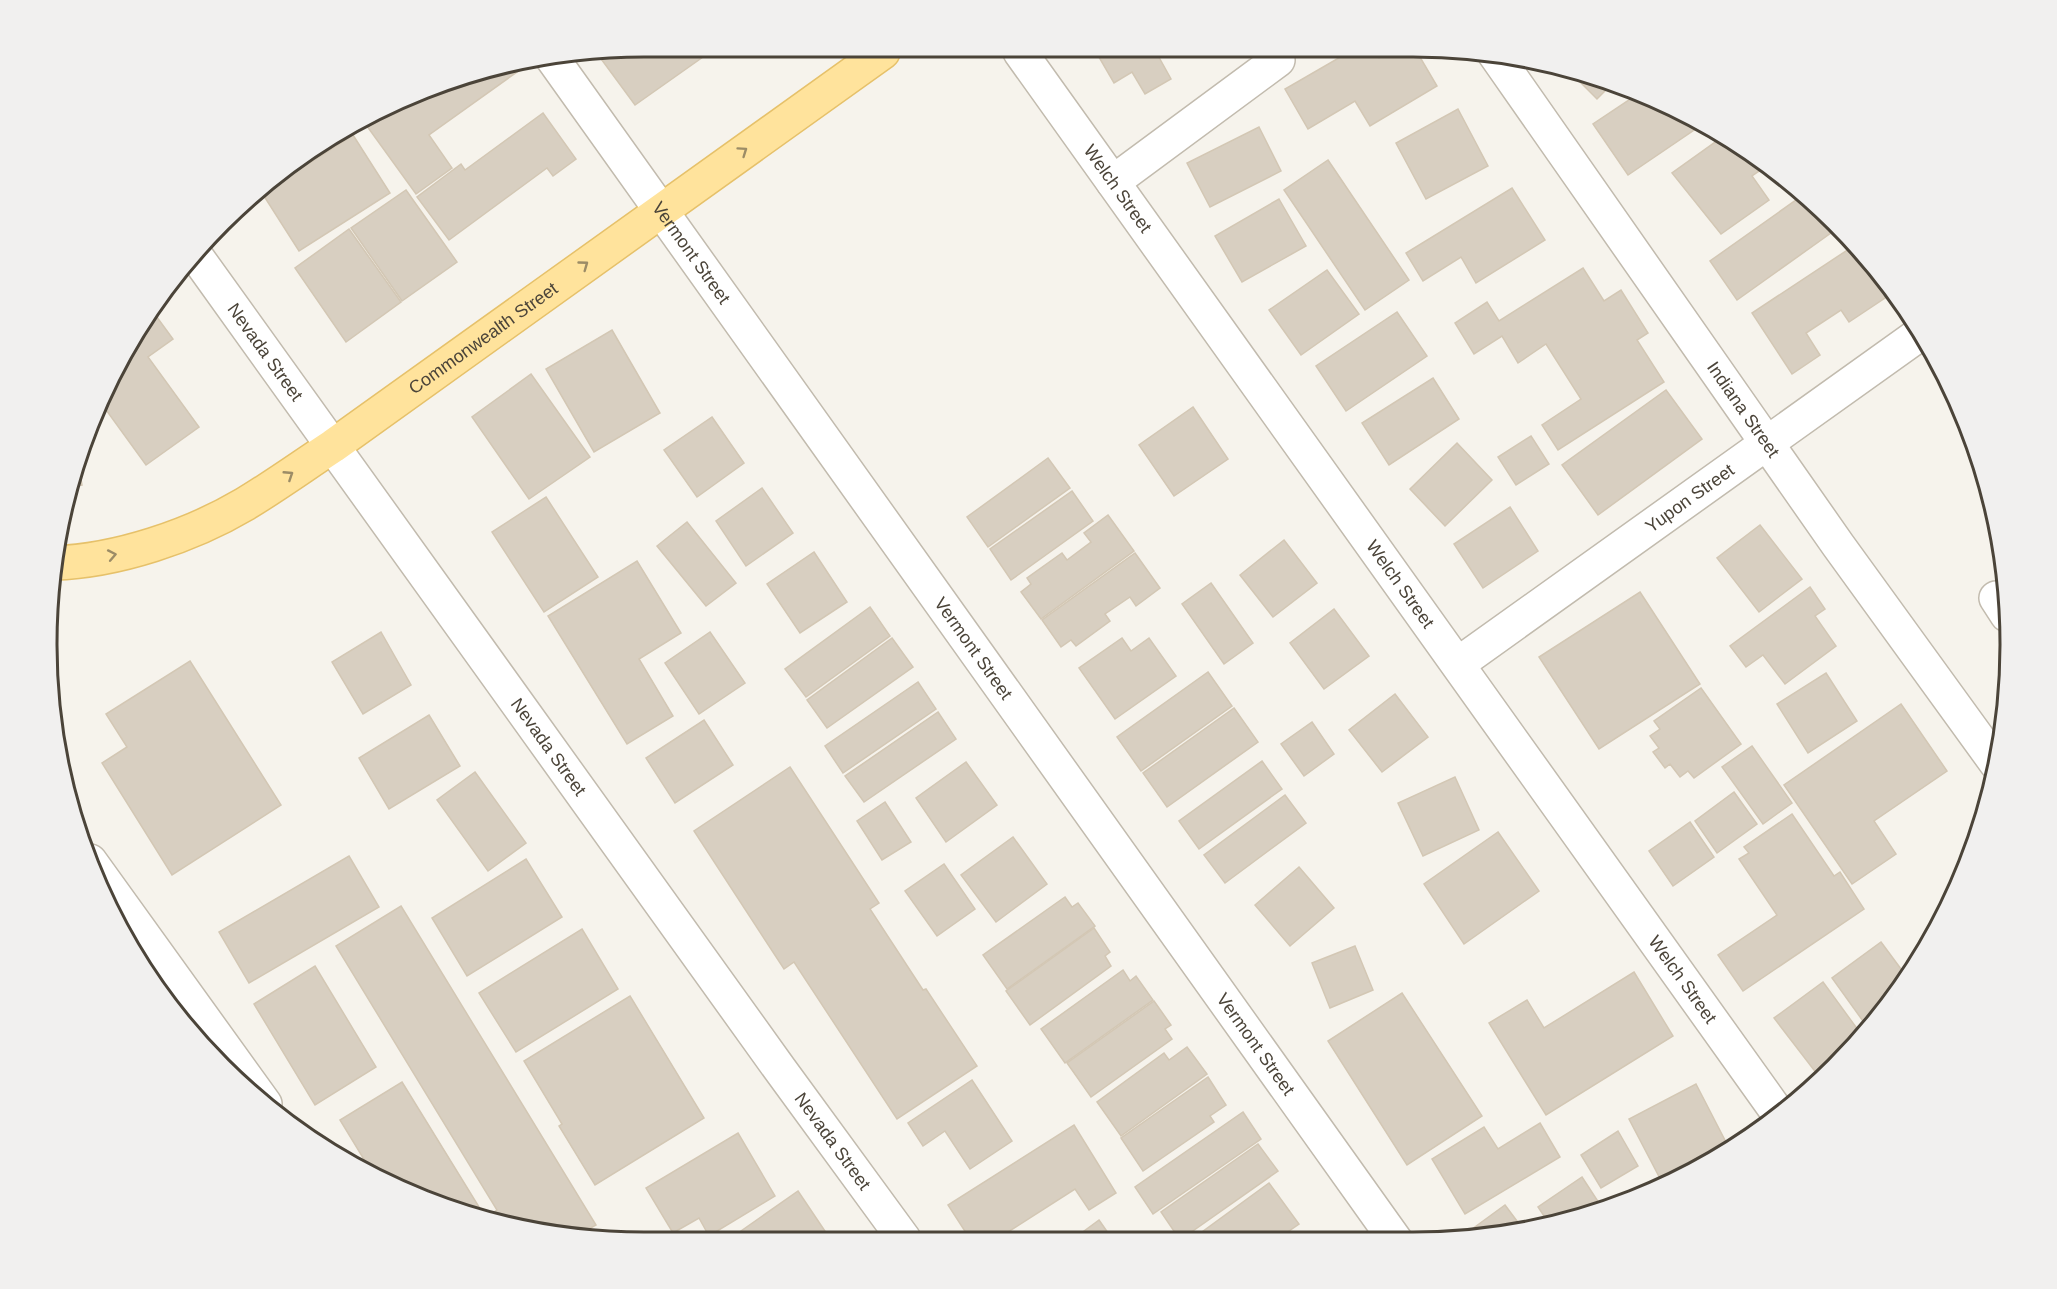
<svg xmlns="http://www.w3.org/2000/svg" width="2057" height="1289" viewBox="0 0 2057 1289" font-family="Arial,sans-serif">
	<rect width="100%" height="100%" fill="#f6f3ec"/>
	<!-- building -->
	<g fill="#d8cfc1" stroke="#d3c7b4" stroke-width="1.5">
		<path d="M596,52h114l-75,53z"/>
		<path d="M1096,52h60l15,27 -26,15 -13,-22 -18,11z"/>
		<path d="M1349,52h27l3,6 11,-6h27l20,34 -67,40 -15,-25 -47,28 -23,-40z"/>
		<path d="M512,64l5,8 -88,63 23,33 -36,26 -52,-72 89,-44z"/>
		<path d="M1572,74l40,10 -15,15z"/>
		<path d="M1641,92l59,34 -72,49 -35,-51z"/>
		<path d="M1458,109l30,57 -62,33 -30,-56z"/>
		<path d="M543,113l33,46 -23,17 -6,-8 -98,72 -32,-43 44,-33 4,6z"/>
		<path d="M1259,127l22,44 -71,36 -23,-44z"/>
		<path d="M353,135l37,58 -91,58 -37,-58z"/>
		<path d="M333,137l-53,37 32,-27z"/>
		<path d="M1721,138l47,27 -16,11 17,24 -48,34 -49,-61z"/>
		<path d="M1328,160l81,120 -44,30 -81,-120z"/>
		<path d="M1512,188l33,52 -69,43 -15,-26 -38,24 -17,-28z"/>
		<path d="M406,190l51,72 -55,39 -51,-73z"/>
		<path d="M1803,195l35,33 -101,72 -27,-39z"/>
		<path d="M1279,199l27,47 -64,36 -27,-46z"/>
		<path d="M349,229l52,73 -55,40 -51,-74z"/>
		<path d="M1855,245l33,51 -39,26 -8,-12 -35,23 14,22 -28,19 -40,-61z"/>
		<path d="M1583,268l21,33 17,-11 27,43 -11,7 27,42 -106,68 -16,-25 39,-26 -35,-55 -28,19 -16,-27 -28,18 -19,-31 32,-21 12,19z"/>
		<path d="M1327,270l32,44 -58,41 -32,-45z"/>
		<path d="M151,309l22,30 -25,18 51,70 -53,38 -45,-62 25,-57z"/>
		<path d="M1397,312l30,44 -81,55 -30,-45z"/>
		<path d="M612,330l48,83 -66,39 -48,-83z"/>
		<path d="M531,374l59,83 -61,42 -57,-82z"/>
		<path d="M1433,378l26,41 -70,46 -27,-42z"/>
		<path d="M1666,390l36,49 -104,76 -36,-50z"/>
		<path d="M1193,407l35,52 -54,37 -35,-51z"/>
		<path d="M712,417l32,46 -47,34 -33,-47z"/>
		<path d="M1531,436l18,28 -33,21 -18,-28z"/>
		<path d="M1457,443l35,37 -47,46 -35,-37z"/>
		<path d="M77,456l5,29 -13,2z"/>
		<path d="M1048,458l22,30 -82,59 -21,-30z"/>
		<path d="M762,488l31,45 -47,33 -30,-45z"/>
		<path d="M1072,491l21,30 -82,59 -21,-31z"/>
		<path d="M546,497l52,80 -54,35 -52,-80z"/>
		<path d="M1510,507l28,44 -55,37 -29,-44z"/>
		<path d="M1108,515l26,36 -93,68 -20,-27 10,-8 -4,-6 35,-25 5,7 24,-18 -7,-9z"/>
		<path d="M687,522l49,61 -30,23 -49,-60z"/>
		<path d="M1760,525l42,54 -43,33 -42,-54z"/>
		<path d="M1284,540l33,43 -44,34 -33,-42z"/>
		<path d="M814,552l33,50 -47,31 -33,-49z"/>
		<path d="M1135,553l25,35 -24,18 -6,-9 -25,17 5,7 -34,25 -5,-6 -10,7 -19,-27z"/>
		<path d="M637,561l44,72 -42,26 34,57 -46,28 -79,-128z"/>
		<path d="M1211,583l42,60 -29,21 -42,-60z"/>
		<path d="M1810,587l15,22 -10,7 21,30 -51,38 -22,-29 -17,12 -16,-21z"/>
		<path d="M1640,592l60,92 -101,65 -60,-92z"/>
		<path d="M870,607l20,29 -84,61 -21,-28z"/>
		<path d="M1334,609l35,47 -45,33 -34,-46z"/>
		<path d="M381,632l30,53 -48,29 -31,-52z"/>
		<path d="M710,632l35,51 -46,31 -34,-51z"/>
		<path d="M892,638l21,29 -86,61 -20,-28z"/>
		<path d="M1122,638l9,13 18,-13 27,38 -61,43 -36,-51z"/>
		<path d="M190,661l91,144 -109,70 -70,-112 25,-16 -21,-33z"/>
		<path d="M1208,672l24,34 -91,65 -24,-34z"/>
		<path d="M1826,673l31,48 -49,32 -31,-49z"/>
		<path d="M918,682l18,27 -93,64 -18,-27z"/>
		<path d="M1701,688l40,56 -47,34 -6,-7 -8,6 -10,-13 -5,4 -12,-16 6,-4 -9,-12 10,-7 -6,-8z"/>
		<path d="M1395,694l33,43 -46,35 -33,-42z"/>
		<path d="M1901,704l46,67 -73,50 22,33 -44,30 -68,-99z"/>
		<path d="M1234,708l24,34 -91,65 -24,-34z"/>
		<path d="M938,712l18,27 -92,63 -19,-26z"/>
		<path d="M429,715l31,51 -71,43 -30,-51z"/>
		<path d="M704,720l29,45 -58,38 -29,-45z"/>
		<path d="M1312,722l22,32 -30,22 -23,-32z"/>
		<path d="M1752,746l40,57 -29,21 -41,-57z"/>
		<path d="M1262,761l20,28 -83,60 -20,-28z"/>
		<path d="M966,762l31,43 -51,37 -30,-44z"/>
		<path d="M790,767l89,136 -9,6 53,81 3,-1 51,77 -80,53 -103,-157 -10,7 -90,-138z"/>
		<path d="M475,772l51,71 -38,28 -51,-71z"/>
		<path d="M1455,777l24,53 -56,26 -25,-53z"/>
		<path d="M1734,792l23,32 -40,29 -22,-32z"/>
		<path d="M1285,795l21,28 -81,60 -21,-28z"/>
		<path d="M885,802l26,40 -29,18 -25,-39z"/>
		<path d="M1792,814l42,62 6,-4 24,37 -121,82 -25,-36 59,-40 -38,-56 10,-6 -5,-6z"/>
		<path d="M1690,822l24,35 -41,29 -24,-35z"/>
		<path d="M1498,832l41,59 -75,53 -40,-60z"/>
		<path d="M1013,837l34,47 -51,38 -35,-47z"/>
		<path d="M349,856l30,51 -130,76 -30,-51z"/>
		<path d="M526,859l36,58 -95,59 -35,-58z"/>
		<path d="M944,864l31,45 -38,27 -32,-45z"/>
		<path d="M1299,867l35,41 -44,38 -35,-41z"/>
		<path d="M1065,897l7,10 6,-4 17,23 -88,63 -24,-34z"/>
		<path d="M401,906l195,319 -21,12h-8l-79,-21 9,-6 -161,-264z"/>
		<path d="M1094,928l16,24 -5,4 6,10 -81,59 -24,-34z"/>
		<path d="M582,929l36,60 -102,63 -37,-59z"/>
		<path d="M1881,942l26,35 -20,32 -19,19 -36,-50z"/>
		<path d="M1355,946l18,44 -43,18 -18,-45z"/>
		<path d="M315,966l61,101 -61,38 -61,-101z"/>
		<path d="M1123,970l7,11 6,-5 17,24 -88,63 -24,-34z"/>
		<path d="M1634,972l39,64 -127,79 -57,-92 38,-23 17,28z"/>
		<path d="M1823,982l38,52 -25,25 -19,15 -43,-56z"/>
		<path d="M1402,993l80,123 -75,49 -79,-124z"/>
		<path d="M630,996l74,122 -109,67 -36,-59 3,-2 -38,-63z"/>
		<path d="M1154,1001l17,24 -6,4 7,10 -81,58 -24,-34z"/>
		<path d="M1187,1047l20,27 -86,62 -24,-34 67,-49 5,7z"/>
		<path d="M1208,1077l18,28 -16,11 4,6 -71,49 -22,-33z"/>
		<path d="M972,1080l40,61 -42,28 -25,-38 -22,15 -15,-23z"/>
		<path d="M402,1082l82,133 -69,-18 -44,-26 -31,-51z"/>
		<path d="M1696,1084l33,64 -52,33 -13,5 -35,-67z"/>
		<path d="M1243,1112l18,27 -108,75 -18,-27z"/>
		<path d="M1540,1123l20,34 -95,57 -33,-55 52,-32 14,22z"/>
		<path d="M1074,1125l42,68 -27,17 -14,-21 -78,50h-27l-22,-34z"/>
		<path d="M1618,1131l20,35 -37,22 -20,-33z"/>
		<path d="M738,1133l37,63 -66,40 -10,-18 -26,15 -27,-45z"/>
		<path d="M1258,1144l20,27 -98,69 -19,-28z"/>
		<path d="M1582,1177l21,32 -35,13 -18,3 -12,-18z"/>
		<path d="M1269,1183l30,41 -23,16h-68l-6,-8z"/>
		<path d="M798,1191l31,46 -3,2 -95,-1z"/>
		<path d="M1505,1205l18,24 -66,11z"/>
		<path d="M1099,1220l14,20h-41z"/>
	</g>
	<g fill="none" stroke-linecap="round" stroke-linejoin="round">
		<!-- minor casing -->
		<g stroke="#c2bbae" stroke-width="36">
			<g id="minor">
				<path id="s1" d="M1020,52l760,1064"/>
				<path id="s2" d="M1494,53l344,492 158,218"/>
				<path id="s3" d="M550,55l846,1186"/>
				<path d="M1113,182l165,-122"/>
				<path id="s4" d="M194,253l585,815 125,171"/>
				<path d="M1996,598l11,17"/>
				<path id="s5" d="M1458,664l463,-331"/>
				<path d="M90,861l175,243"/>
			</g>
		</g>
		<!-- major casing -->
		<g stroke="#e6c16a" stroke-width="36">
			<g id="major">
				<path id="s6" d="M54,563c63,-2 137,-27 191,-59 30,-18 59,-39 88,-58l550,-394"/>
			</g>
		</g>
		<!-- minor -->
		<use href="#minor" stroke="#fff" stroke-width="33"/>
		<!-- major -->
		<use href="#major" stroke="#ffe39c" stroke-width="33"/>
	</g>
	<!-- one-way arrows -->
	<defs><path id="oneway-chevron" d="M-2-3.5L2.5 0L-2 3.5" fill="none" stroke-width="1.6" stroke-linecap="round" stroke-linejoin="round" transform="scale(1.5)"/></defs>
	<g stroke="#9c8c66">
		<use href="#oneway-chevron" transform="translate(743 151) rotate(-35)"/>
		<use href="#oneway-chevron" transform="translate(584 265) rotate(-36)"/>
		<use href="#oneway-chevron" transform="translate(289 475) rotate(-33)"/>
		<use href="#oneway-chevron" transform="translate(112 555) rotate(-11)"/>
	</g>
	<g text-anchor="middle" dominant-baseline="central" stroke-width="5" stroke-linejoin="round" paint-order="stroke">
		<!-- street labels -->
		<g font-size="18" fill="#4b4439" stroke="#fff">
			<text stroke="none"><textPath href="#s1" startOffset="168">Welch Street</textPath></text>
			<text stroke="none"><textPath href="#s3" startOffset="243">Vermont Street</textPath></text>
			<text stroke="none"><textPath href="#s6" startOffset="492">Commonwealth Street</textPath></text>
			<text stroke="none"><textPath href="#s4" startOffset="122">Nevada Street</textPath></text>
			<text stroke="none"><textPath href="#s2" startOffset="435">Indiana Street</textPath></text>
			<text stroke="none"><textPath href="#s5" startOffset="285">Yupon Street</textPath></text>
			<text stroke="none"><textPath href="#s1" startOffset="654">Welch Street</textPath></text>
			<text stroke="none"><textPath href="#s3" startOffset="729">Vermont Street</textPath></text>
			<text stroke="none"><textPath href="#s4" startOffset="608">Nevada Street</textPath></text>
			<text stroke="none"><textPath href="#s1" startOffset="1140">Welch Street</textPath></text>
			<text stroke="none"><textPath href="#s3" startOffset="1215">Vermont Street</textPath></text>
			<text stroke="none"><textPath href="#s4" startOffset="1094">Nevada Street</textPath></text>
		</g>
	</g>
	<!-- crop -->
	<path d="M0 0H2057V1289H0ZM644 57H1413A587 587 0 0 1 2000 644V645A587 587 0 0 1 1413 1232H644A587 587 0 0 1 57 645V644A587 587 0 0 1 644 57Z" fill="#f1f0ef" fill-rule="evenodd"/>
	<path fill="none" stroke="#4b4439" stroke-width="3" d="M644 57H1413A587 587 0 0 1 2000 644V645A587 587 0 0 1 1413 1232H644A587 587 0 0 1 57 645V644A587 587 0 0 1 644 57Z"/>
</svg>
